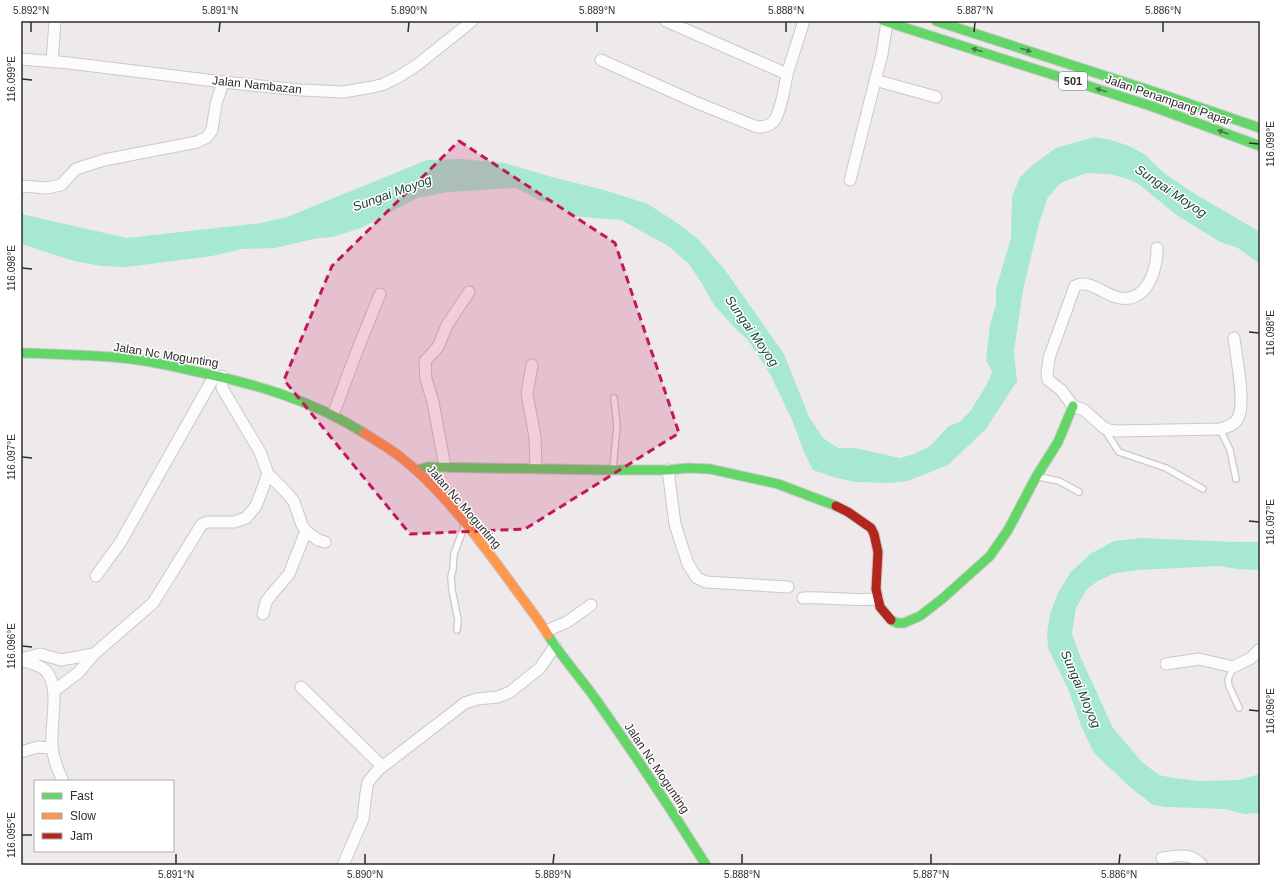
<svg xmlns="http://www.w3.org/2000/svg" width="1281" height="886" viewBox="0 0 1281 886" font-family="Arial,sans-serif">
	<rect width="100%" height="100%" fill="#eeeaec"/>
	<!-- water -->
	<g fill="#a7e8d1">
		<path d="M1094,137l17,3 18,6 15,8 20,19 28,19 68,40v32l-22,-16 -18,-6 -45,-28 -35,-29 -12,-6 -19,-5 -23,-1 -25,10 -13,14 -9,26 -16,67 -9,61 3,30 -31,48 -38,36 -40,16 -19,2 -34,-1 -22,-5 -20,-7 -9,-18 -11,-30 -23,-48 -22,-34 -12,-11 -22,-24 -13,-23 -13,-19 -20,-17 -47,-26 -51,-4 -9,-11 -22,-5 -23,-12 -68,4 -31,6 -56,30 -28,9 -15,1 -43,10 -33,1 -30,7 -85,11 -26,-1 -27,-5 -53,-17v-30l106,24 134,-15 26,-6 140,-57 34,-1 44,4 47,14 52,13 44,14 35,23 15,12 27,31 59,84 25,63 14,21 15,10h17l45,10 14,-4 16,-8 19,-20 11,-4 11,-12 16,-26 5,-12 -6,-12 4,-36 6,-19v-16l15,-51 1,-41 8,-20 15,-14 21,-15z"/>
		<path d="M1141,538l95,4h24v28l-22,-1 -19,-3 -81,4 -23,3 -17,8 -11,8 -11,19 -4,26 8,22 33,72 28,33 18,14 15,3 25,3 39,-1 22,-6v39l-15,1 -20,-5 -58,-2 -14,-2 -22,-17 -37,-35 -12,-25 -13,-37 -21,-43 -1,-14 3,-20 8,-21 12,-20 20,-19 24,-13z"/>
	</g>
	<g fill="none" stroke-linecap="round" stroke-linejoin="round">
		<!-- lane casing -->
		<g stroke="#cbc8c9" stroke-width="8">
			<g id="lane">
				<path d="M1104,429l15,23 47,16 37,21"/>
				<path d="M1220,429l10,21 6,29"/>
				<path d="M613,468l4,-42 -3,-28"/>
				<path d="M1039,477l20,4 20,11"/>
				<path d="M457,630l1,-10 -6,-30 -1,-13 2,-8 1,-15 10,-27"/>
				<path d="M1233,667l-5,13 1,6 10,22"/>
			</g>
		</g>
		<!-- street casing -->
		<g stroke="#cbc8c9" stroke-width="13">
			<g id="street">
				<path d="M666,21l121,53 17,-53"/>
				<path d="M21,59l48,4 154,19 78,8 42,2 30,-5 11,-3 14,-7 19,-12 55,-44"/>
				<path d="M601,60l94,42 62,25c6,0 13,-1 17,-6 7,-10 11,-35 13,-47"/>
				<path d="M52,62l3,-41"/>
				<path d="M875,80l61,17"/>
				<path d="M850,180l32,-126 5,-32"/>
				<path d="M21,186l26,2 14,-3 15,-16 28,-9 93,-18 10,-5 5,-7 4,-26 7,-22"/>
				<path d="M1157,248c0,23 -11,58 -41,49 -13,-4 -28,-18 -41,-11l-26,72 -2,16 1,6 13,10 12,16 11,4 19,17 6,3 8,1 103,-2c7,-2 15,-4 18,-11 8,-15 -2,-62 -4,-80"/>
				<path d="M532,365l-5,29 8,43 1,31"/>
				<path d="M222,376v12l38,64 8,22 18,18 8,10 8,23 4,6 12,9 7,2"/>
				<path d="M333,415l24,-64 23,-57"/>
				<path d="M445,467l-12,-65 -7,-23 -1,-18 13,-14 9,-22 22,-33"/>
				<path d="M668,470l7,54 4,13 9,27 9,14 9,4 82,5"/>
				<path d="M96,576l24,-33 95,-168"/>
				<path d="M803,598c25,-1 50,3 75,1"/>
				<path d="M263,614l3,-12 5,-7 18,-21 17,-43"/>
				<path d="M546,631l21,-9 24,-17"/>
				<path d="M21,659l19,-5 21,6 33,-6"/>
				<path d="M21,660c7,3 20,5 25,11 15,17 4,53 6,75 1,11 6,25 11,35"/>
				<path d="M1166,664l33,-5 34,8 18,-9 9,-9"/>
				<path d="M301,687l81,79"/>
				<path d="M54,691l25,-19 15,-18 59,-51 49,-79 5,-2h27l12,-4 10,-12 12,-32"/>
				<path d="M21,752l17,-5 14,1"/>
				<path d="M1162,858c16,-2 29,-6 40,7"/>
				<path d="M343,865l20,-46 3,-26 2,-11 10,-12 87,-67 12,-4 21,-2 12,-5 30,-24 15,-22"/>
			</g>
		</g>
		<!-- fast casing -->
		<g stroke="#cbc8c9" stroke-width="11">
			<g id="fast">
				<path d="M884,21l267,85 109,40"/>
				<path d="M936,21l219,71 105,36"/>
				<path d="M21,353c30,1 61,2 91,4 26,2 52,7 77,13 63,13 121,29 175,63"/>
				<path d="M416,470l12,-3 178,3h62l20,-2 22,1 68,15 58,22"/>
				<path d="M891,620l6,3h7l16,-7 22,-17 48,-43 18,-26 28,-53 22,-35 15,-36"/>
				<path d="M548,635c14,23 33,43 49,66 38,54 74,108 109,164"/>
			</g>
		</g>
		<!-- slow casing -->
		<g stroke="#cbc8c9" stroke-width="11">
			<path id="slow" d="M364,433c11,7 23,14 34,22 44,34 80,83 113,128 12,17 26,34 37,52"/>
		</g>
		<!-- jam casing -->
		<g stroke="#cbc8c9" stroke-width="11">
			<path id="jam" d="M836,506l12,6 23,16 3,6 4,18 -2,37 4,18 11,13"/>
		</g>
		<!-- lane -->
		<use href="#lane" stroke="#fcfcfc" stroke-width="5.5"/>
		<!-- street -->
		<use href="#street" stroke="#fcfcfc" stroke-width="11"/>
		<!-- fast -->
		<use href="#fast" stroke="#63d668" stroke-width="9"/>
		<!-- slow -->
		<use href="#slow" stroke="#ff974d" stroke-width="9"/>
		<!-- jam -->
		<use href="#jam" stroke="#b3261e" stroke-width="9"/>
	</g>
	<!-- one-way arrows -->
	<defs><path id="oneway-solid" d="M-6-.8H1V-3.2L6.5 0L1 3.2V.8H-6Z"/></defs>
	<g fill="#467848">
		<use href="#oneway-solid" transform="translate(977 50) rotate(-163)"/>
		<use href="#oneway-solid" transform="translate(1026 50) rotate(18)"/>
		<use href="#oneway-solid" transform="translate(1101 90) rotate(-162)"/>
		<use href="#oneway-solid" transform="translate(1223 132) rotate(-160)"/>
	</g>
	<!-- marked area -->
	<path fill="#c2185b" fill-opacity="0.2" stroke="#c2185b" stroke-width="3" stroke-dasharray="8 5" stroke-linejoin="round" d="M459,141l156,102 64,190 -154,96 -115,5 -126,-154 48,-114z"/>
	<!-- ticks -->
	<path fill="none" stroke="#2f2c2d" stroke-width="1.5" d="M31,32v-10M219,32l1,-10M408,32l1,-10M597,32v-10M786,32v-10M974,32l1,-10M1163,32v-10M22,79l10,1M1249,143l10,1M22,268l10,1M1249,332l10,1M22,457l10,1M1249,521l10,1M22,646l10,1M1249,710l10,1M22,835h10M176,864v-10M365,864v-10M553,864l1,-10M742,864v-10M931,864v-10M1119,864l1,-10"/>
	<g text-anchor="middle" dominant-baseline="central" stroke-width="3" stroke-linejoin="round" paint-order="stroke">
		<!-- shield labels -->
		<rect fill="#fff" stroke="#6d6b6c" stroke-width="1" x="1059" y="72" width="28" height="18" rx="3"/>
		<g font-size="11" font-weight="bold" fill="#2f2c2d">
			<text x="1073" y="81">501</text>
		</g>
		<!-- street labels -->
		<g font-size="12" fill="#2f2c2d" stroke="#fff">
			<text transform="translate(257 85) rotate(6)">Jalan Nambazan</text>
			<text transform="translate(1168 100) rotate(19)">Jalan Penampang Papar</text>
			<text transform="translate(166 355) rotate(9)">Jalan Nc Mogunting</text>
			<text transform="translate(464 507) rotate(49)">Jalan Nc Mogunting</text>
			<text transform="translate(657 768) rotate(56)">Jalan Nc Mogunting</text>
		</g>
		<!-- water labels -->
		<g font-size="13" font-style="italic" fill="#1c4639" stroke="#fff">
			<text transform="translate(1171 191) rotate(34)">Sungai Moyog</text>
			<text transform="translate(392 193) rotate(-20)">Sungai Moyog</text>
			<text transform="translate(752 331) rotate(55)">Sungai Moyog</text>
			<text transform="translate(1081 689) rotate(67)">Sungai Moyog</text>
		</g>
	</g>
	<!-- border -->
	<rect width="1281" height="886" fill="none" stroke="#ffffff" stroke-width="44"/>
	<!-- legend -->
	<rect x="34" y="780" width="140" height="72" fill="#ffffff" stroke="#acabab"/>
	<rect x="42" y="793" width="20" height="6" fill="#63d668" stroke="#acabab"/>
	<text x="70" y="800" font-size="12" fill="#2f2c2d">Fast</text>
	<rect x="42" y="813" width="20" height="6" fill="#ff974d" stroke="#acabab"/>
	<text x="70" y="820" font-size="12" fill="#2f2c2d">Slow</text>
	<rect x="42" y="833" width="20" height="6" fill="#b3261e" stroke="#acabab"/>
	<text x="70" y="840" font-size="12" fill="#2f2c2d">Jam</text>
	<rect x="22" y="22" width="1237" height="842" fill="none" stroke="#2f2c2d" stroke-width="1.5"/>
	<g font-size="10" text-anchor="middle" fill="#2f2c2d">
		<text x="31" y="14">5.892°N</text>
		<text x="220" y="14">5.891°N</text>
		<text x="409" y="14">5.890°N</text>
		<text x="597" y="14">5.889°N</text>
		<text x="786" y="14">5.888°N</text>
		<text x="975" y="14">5.887°N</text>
		<text x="1163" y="14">5.886°N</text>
		<text transform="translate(11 79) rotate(-90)" y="4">116.099°E</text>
		<text transform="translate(1270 144) rotate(-90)" y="4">116.099°E</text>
		<text transform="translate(11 268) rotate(-90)" y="4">116.098°E</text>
		<text transform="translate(1270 333) rotate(-90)" y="4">116.098°E</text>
		<text transform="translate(11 457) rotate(-90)" y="4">116.097°E</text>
		<text transform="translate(1270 522) rotate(-90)" y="4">116.097°E</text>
		<text transform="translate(11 646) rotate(-90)" y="4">116.096°E</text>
		<text transform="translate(1270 711) rotate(-90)" y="4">116.096°E</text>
		<text transform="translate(11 835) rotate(-90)" y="4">116.095°E</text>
		<text x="176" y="878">5.891°N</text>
		<text x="365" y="878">5.890°N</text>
		<text x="553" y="878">5.889°N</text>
		<text x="742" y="878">5.888°N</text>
		<text x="931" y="878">5.887°N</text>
		<text x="1119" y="878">5.886°N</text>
	</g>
</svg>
